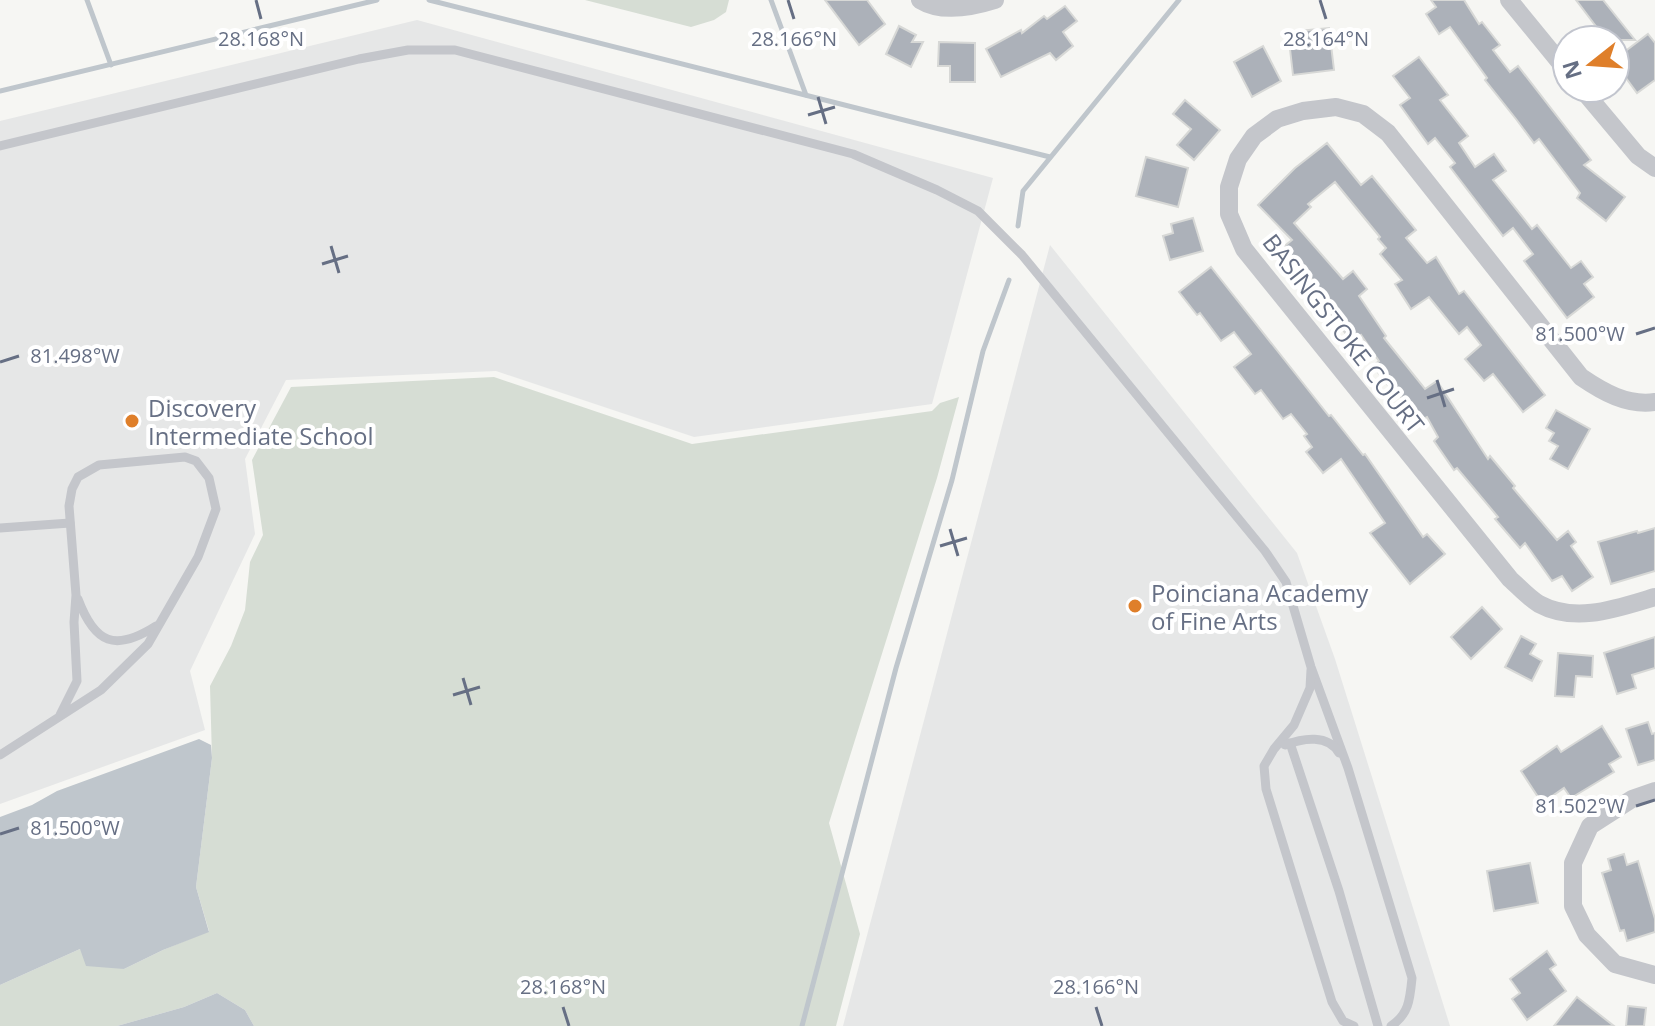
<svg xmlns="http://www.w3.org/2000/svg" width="1655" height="1026" viewBox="0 0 1655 1026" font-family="'Open Sans',sans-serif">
	<rect width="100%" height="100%" fill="#f6f6f3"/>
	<!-- built -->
	<g fill="#e6e7e7">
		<path d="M417,20l576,158 -61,226 -238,33 -198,-66 -210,9 -41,79 10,75 -65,137 15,59 -205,74v-683z"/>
		<path d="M1050,245l247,308 38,106 115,367h-607z"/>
	</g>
	<!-- green -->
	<g fill="#d6ddd4">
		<path d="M585,0h144l-3,12 -12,8 -23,7z"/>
		<path d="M494,377l198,67 240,-33 8,-8 19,-6 -22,81 -108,345 31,111 -24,92h-582l-9,-16 -28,-17 -33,14 -67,19h-117v-41l80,-36 44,20 39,-19 46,-19 -13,-44 16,-129 -2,-72 21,-40 14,-36 5,-48 13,-27 -11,-75 39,-73z"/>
	</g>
	<!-- water -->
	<g fill="#bfc6cc">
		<path d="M199,739l12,6 1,13 -16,129 13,45 -46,18 -39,19 -38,-3 -6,-17 -80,36v-168l32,-12 25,-14z"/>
		<path d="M217,993l28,17 9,16h-137l67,-19z"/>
	</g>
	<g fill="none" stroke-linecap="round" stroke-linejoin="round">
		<!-- stream -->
		<g stroke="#bfc6cc" stroke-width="5">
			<path d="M87,0l24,65"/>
			<path d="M429,0l621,157"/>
			<path d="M771,0l35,95"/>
			<path d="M0,91l377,-91"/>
			<path d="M1018,226l5,-35 156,-191"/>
			<path d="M802,1026l94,-358 56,-188 31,-129 26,-71"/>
		</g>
	</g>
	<!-- building -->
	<g fill="#acb1b9" stroke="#d7d8d6" stroke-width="2">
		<path d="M825,0h42l18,24 -26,21z"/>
		<path d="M1431,0h33l15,24 3,-2 18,23 -7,5 17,22 8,-6 73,94 -7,5 41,32 -19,24 -29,-23 3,-5 -41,-54 -5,4 -18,-24 -31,-39 2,-2 -37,-51 -11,7 -13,-20 10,-7z"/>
		<path d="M1576,0h27l32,40h-51l14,-11z"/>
		<path d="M1065,6l12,15 -14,11 10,14 -17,14 -6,-7 -49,24 -15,-28 35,-19 1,3 22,-17 3,3z"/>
		<path d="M899,26l17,9 -4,7h11l-12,25 -25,-13z"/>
		<path d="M1329,28l5,42 -41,5 -5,-43z"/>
		<path d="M1648,34l7,9v37l-18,13 -22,-30v-4z"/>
		<path d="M939,42l36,1v39h-25v-16h-12z"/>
		<path d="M1263,46l18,35 -29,16 -18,-35z"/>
		<path d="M1419,57l29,38 -8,5 28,36 -9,7 16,24 19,-13 12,17 -13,9 39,49 5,-4 34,43 10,-7 12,16 -9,7 10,13 -27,21 -43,-57 9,-7 -20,-26 -10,8 -53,-69 5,-4 -20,-25 -7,6 -28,-39 10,-7 -17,-22z"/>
		<path d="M1185,100l35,30 -26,30 -17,-15 14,-16 -18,-15z"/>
		<path d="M1327,143l34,42 11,-9 44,54 -10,8 21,25 9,-6 23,37 5,-3 81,104 -22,17 -30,-38 -9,7 -19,-22 16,-14 -14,-18 -8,7 -30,-37 -18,12 -16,-25 7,-4 -22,-26 6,-6 -8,-9 2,-2 -45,-55 -27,22 3,3 -17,16 49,56 10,-8 14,18 -8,7 27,40 -2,2 41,51 12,-8 51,78 2,-3 25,30 -2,2 44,52 11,-9 8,11 -5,4 22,31 -21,14 -10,-15 -10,5 -27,-38 -5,5 -25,-29 3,-2 -41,-49 -3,2 -20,-29 4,-4 -11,-20 -11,6 -19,-33 -3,3 -21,-27 6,-5 -18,-26 -9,7 -33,-44 5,-3 -16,-21 -3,3 -24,-28 11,-9 -34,-35 37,-37z"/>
		<path d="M1146,157l42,11 -10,39 -42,-11z"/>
		<path d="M1193,218l10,33 -33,9 -7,-24 10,-3 -2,-9z"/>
		<path d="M1211,267l118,149 2,-1 32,40 2,-1 58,83 4,-3 18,20 -35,30 -40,-51 15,-10 -44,-64 -18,14 -17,-21 6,-5 -8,-11 3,-2 -16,-20 -8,5 -22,-29 -6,4 -21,-27 17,-13 -17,-22 -13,9 -21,-28 -3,2 -18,-23z"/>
		<path d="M1556,410l34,19 -22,40 -18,-10 8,-13 -9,-5 5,-8 -8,-5z"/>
		<path d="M1655,528v43l-44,13 -13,-42 39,-11 1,2z"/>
		<path d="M1482,607l20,22 -31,30 -20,-22z"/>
		<path d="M1521,636l15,8 -6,10 12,7 -10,20 -27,-14z"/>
		<path d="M1655,637v31l-23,7 4,13 -19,6 -13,-41z"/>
		<path d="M1558,653l35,3 -1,21 -16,-1 -2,21 -19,-1z"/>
		<path d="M1648,722l4,12 3,-1v27l-17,5 -12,-36z"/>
		<path d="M1602,726l19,31 -12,7 5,8 -43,26 -7,-10 -22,15 -21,-32 36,-25 4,6z"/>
		<path d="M1624,854l3,11 11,-4 17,58v13l-28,9 -3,-11 -4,1 -18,-58 9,-3 -3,-11z"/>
		<path d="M1530,863l8,40 -44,8 -7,-40z"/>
		<path d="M1547,951l9,14 -6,4 16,22 -39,29 -15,-21 8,-6 -10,-14z"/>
		<path d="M1577,997l37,29h-60z"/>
		<path d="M1628,1006l18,2 -2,18h-18z"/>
	</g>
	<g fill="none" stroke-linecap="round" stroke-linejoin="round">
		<!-- service -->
		<g stroke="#c4c6cb" stroke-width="9">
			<path d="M0,146l359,-87 49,-9h47l398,104 84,36 41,21 44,44 243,296 21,31 25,85 37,101 64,210c-2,21 -3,36 -21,48"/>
			<path d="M0,528l70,-5"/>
			<path d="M78,599c17,45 37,53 78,27"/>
			<path d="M1311,670l-1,18 -16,37 -20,24 -10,17 2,23 66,213 11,19 11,5"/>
			<path d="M1290,743l49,148 39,135"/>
			<path d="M1285,745c18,-7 43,-11 54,8"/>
			<path d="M0,755l101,-65 47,-46 50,-87 18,-48 -7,-31 -13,-17 -11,-4 -86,8 -21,12 -6,12 -3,17 7,89 -2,27 3,59 -17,34"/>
		</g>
		<!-- minor -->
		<g stroke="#c4c6cb" stroke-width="18">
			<path d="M920,0c21,13 53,7 75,0"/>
			<path d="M1509,0l58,71"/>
			<path d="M1581,88l57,68 17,12"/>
			<path d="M1655,402c-28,4 -52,-10 -74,-25l-193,-244 -25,-19 -27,-7 -33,4 -26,8 -23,17 -16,23 -9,28v27l15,35 266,330c9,8 19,19 29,25 37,20 79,4 116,-7"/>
			<path d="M1655,791l-23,8 -42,27 -17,37v43l14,29 28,29 40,11"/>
		</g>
	</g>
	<!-- ticks -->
	<path fill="none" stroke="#666f84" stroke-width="3" d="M256,0l5,19M788,0l6,19M1320,0l6,19M818,97l8,27M808,115l27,-8M331,246l8,27M322,264l26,-8M1636,334l19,-6M0,362l19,-6M1437,380l8,27M1427,398l27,-9M950,529l8,27M940,546l27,-8M463,678l8,27M453,695l27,-8M1636,806l19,-6M0,834l19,-6M563,1007l6,19M1096,1007l6,19"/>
	<!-- markers -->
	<g fill="#df7f2a" stroke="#fff" stroke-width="3">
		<circle cx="132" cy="421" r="8"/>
		<circle cx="1135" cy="606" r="8"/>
	</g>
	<g text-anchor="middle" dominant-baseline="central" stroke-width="8" stroke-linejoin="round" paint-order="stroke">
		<!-- street labels -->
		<g font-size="24" fill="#666f84" stroke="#fff">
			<text transform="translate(1344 333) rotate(52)">BASINGSTOKE COURT</text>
		</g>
		<!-- poi labels -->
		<g font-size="24" fill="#666f84" stroke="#fff" text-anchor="start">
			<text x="148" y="407">Discovery<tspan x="148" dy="28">Intermediate School</tspan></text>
			<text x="1151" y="592">Poinciana Academy<tspan x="1151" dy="28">of Fine Arts</tspan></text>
		</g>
	</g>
	<g font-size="20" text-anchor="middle" fill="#666f84" stroke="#fff" stroke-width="8" stroke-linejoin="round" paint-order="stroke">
		<text x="261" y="46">28.168°N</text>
		<text x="794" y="46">28.166°N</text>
		<text x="1326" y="46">28.164°N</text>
		<text x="1580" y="341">81.500°W</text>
		<text x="75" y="363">81.498°W</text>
		<text x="1580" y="813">81.502°W</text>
		<text x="75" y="835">81.500°W</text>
		<text x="563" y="994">28.168°N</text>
		<text x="1096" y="994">28.166°N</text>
	</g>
	<!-- north arrow -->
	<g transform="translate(1591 64) rotate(253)"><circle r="38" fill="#ffffff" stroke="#c2c5ce" stroke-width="2"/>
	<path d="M0-6L14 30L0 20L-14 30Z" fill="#df7f2a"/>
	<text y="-12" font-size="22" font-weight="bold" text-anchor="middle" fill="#666f84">N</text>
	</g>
</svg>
